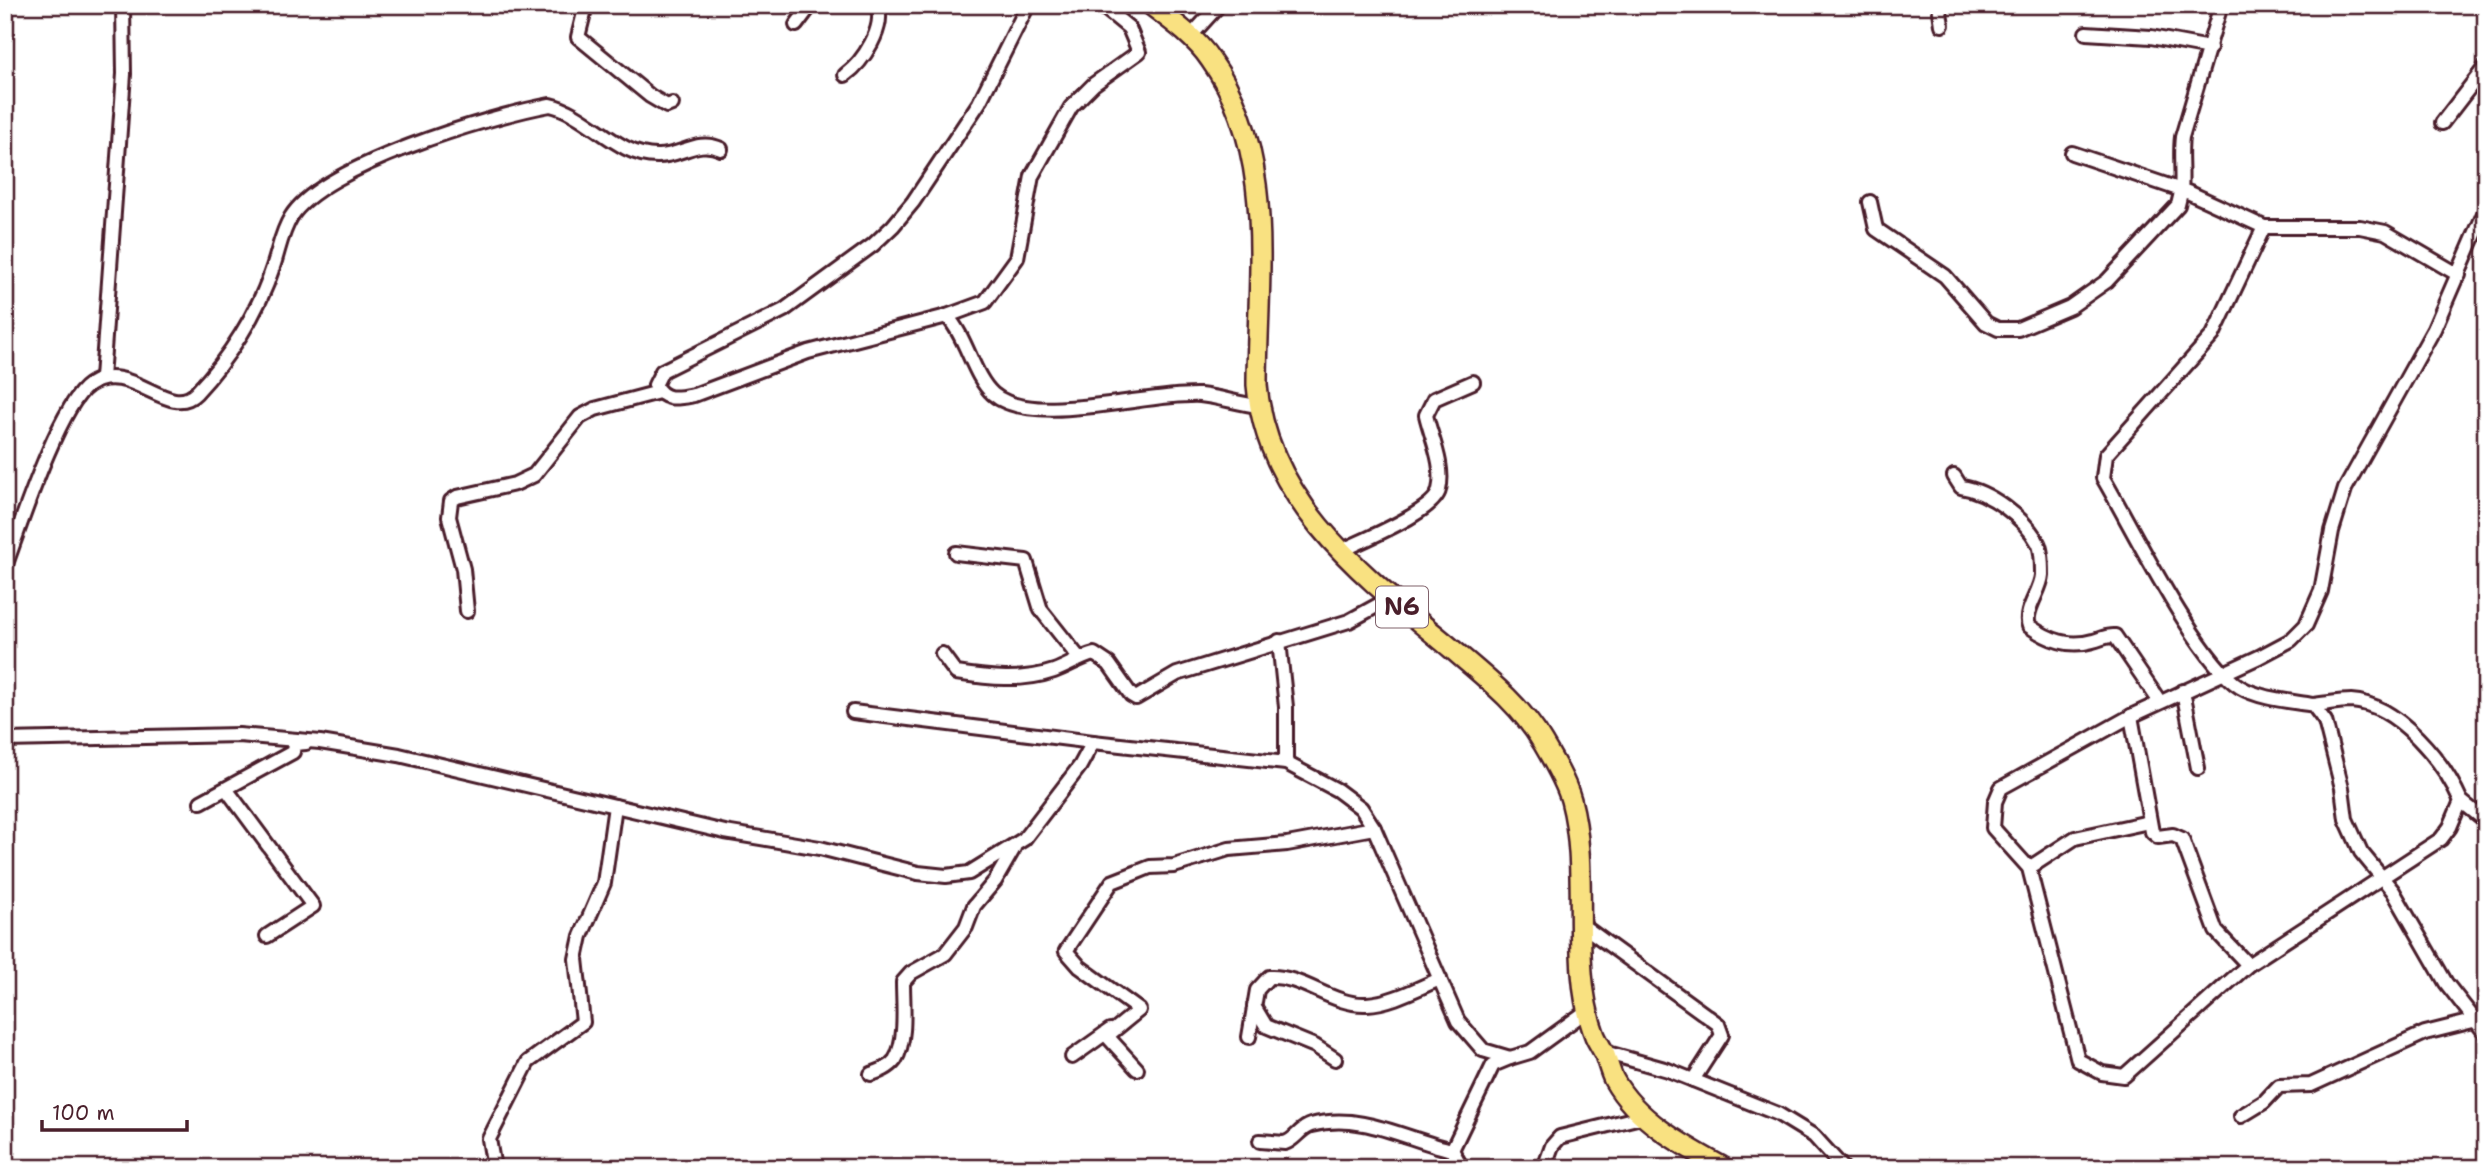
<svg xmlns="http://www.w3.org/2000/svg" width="2491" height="1173" viewBox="0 0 2491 1173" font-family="'Shantell Sans',sans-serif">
	<rect width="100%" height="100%" fill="#fff"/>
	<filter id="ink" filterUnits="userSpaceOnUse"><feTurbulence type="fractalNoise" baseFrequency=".0143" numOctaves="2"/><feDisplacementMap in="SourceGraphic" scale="14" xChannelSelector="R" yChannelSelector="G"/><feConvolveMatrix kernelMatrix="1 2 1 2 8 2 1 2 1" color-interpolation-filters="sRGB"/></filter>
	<g filter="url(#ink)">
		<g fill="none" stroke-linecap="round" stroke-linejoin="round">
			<!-- minor casing -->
			<g stroke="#4a1f2b" stroke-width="18">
				<g id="minor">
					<path d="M586,5l-8,32 72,59 17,10 5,-2"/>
					<path d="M1028,5l-49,98 -66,99 -20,24 -20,19 -89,65 -122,61 -7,14c9,17 23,13 39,10l114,-43 139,-36 38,-14 32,-44 15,-82 39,-69 23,-23 45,-32 -10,-24 -28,-23"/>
					<path d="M1939,5l3,20"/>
					<path d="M2481,5l5,3"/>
					<path d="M796,25l15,-20"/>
					<path d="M2086,33l65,4 59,11"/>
					<path d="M1189,38l30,-33"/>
					<path d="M845,75c18,-13 41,-48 32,-70"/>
					<path d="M2442,123l44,-57"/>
					<path d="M2072,153l118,40 74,34h96l25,5 74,43"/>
					<path d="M1870,202l6,27 69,47 41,47 12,6h20l52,-22 37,-26 71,-76c7,-22 1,-45 4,-68l39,-132"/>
					<path d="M2264,227l-51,108 -107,120 -3,23c28,47 95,184 137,209 20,12 50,14 73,18l12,16 17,67 4,31 15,33 32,39 53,92 40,51"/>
					<path d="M947,316c20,22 26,60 46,78 39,34 157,-2 207,1 20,2 39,9 59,11"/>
					<path d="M102,378l22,-304 -1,-69"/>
					<path d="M1954,476l7,11c28,4 64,31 77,56 4,7 4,23 4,32 -1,16 -19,36 -13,51 20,14 40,22 64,15 9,-2 13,-6 22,-5l45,66"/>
					<path d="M1339,552c21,-11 96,-40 100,-62 6,-24 -8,-53 -13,-75l8,-16 39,-17"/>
					<path d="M956,553l70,8 15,49 38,48"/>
					<path d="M5,567c14,-38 54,-162 84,-182 40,-27 80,36 107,8 33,-35 62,-80 77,-126 6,-17 8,-34 18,-50 31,-51 199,-101 259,-112 38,8 67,52 108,51 24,0 39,-18 63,-7"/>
					<path d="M467,611l-4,-42 -14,-52 2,-16 6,-4 58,-13 19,-9 46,-58 15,-8 64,-17"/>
					<path d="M1279,641l7,66v56"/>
					<path d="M942,654l14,19c33,5 66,9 98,-2 14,-5 25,-13 40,-17l15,10 22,31 5,3 41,-24 172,-53 42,-23"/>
					<path d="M2183,691l15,77"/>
					<path d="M2313,705c12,-1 26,-4 38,-4 47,3 93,61 110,100l-11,26 -9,12 -193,126 -124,111 -22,-3 -24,-13 -49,-192 -36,-40 2,-26 6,-14 130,-72 128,-59 32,-17 15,-15 15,-34 11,-60 13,-42 89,-160 52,-120"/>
					<path d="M853,712l240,30"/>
					<path d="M2131,716l21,116 6,5 15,-2 9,4 34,92 32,34"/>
					<path d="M5,740l234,-5 81,7 79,13 326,77 95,16 98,25 28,3 23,-3 55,-34 56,-73 13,-24 193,21 51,27 24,18 13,20 84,193 25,29 27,8 20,-6 58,-42"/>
					<path d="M227,790l86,116 -46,30"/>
					<path d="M2461,801l25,20"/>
					<path d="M201,802l92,-50 1,-8 12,-1"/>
					<path d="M2029,868l46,-30 74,-16"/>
					<path d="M1582,925l136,99 4,11 -29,45"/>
					<path d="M1254,1006l12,20 49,20 20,13"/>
					<path d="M1249,1037l8,-47 12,-13c34,-2 63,29 98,27 24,-1 51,-16 73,-25"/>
					<path d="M1604,1052l64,18 110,44 36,22 29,32"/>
					<path d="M1072,1057l38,-27"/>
					<path d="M1137,1069l-30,-33 32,-26 -59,-43 -14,-16 46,-69 23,-9 15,-6 24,-1 55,-17 58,-5 87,-16"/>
					<path d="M871,1074c9,-3 18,-6 24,-14 12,-19 8,-56 8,-78l8,-9 34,-19 21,-27 8,-21 21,-25 19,-33"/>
					<path d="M2241,1116l23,-14 15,-16 32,-1 114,-52 48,-12"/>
					<path d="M1260,1141l25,2c10,-3 15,-15 26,-18 51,-13 94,14 141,25l41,-85 17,-7"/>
					<path d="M1452,1150l10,18"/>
					<path d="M494,1168l-5,-29 39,-77 55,-40 -7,-63 5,-23 23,-53 11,-77"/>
					<path d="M1544,1168l8,-22 8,-9 85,-21"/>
				</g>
			</g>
			<!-- trunk casing -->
			<g stroke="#4a1f2b" stroke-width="24">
				<path id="trunk" d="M1151,5c20,15 45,33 59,54 68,94 47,219 47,326 10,119 111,194 195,264 33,28 69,56 91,94 10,17 23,39 28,57 20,74 -3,167 24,236 3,7 7,12 10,19 3,8 5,17 9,25 23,41 70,66 110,88"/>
			</g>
			<!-- minor -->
			<use href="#minor" stroke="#fff" stroke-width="12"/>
			<!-- trunk -->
			<use href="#trunk" stroke="#f9e181" stroke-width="19"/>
		</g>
	</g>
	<g text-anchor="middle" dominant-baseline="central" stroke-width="5" stroke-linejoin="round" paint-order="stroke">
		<!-- shield labels -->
		<rect fill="#fff" stroke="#80626b" stroke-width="2" x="1376" y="586.5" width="52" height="41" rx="5"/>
		<g font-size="24" font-weight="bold" fill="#4a1f2b">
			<text x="1402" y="607">N6</text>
		</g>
	</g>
	<!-- margin -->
	<rect width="2491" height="1173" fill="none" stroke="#fff" stroke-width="28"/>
	<rect x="14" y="14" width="2463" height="1145" fill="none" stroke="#4a1f2b" stroke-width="2.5" filter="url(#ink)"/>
	<!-- scale -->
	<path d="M42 1120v10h145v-10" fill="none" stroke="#4a1f2b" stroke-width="3.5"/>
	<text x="52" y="1120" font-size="21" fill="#4a1f2b" stroke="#ffffff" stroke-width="5" paint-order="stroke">100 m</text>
</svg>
